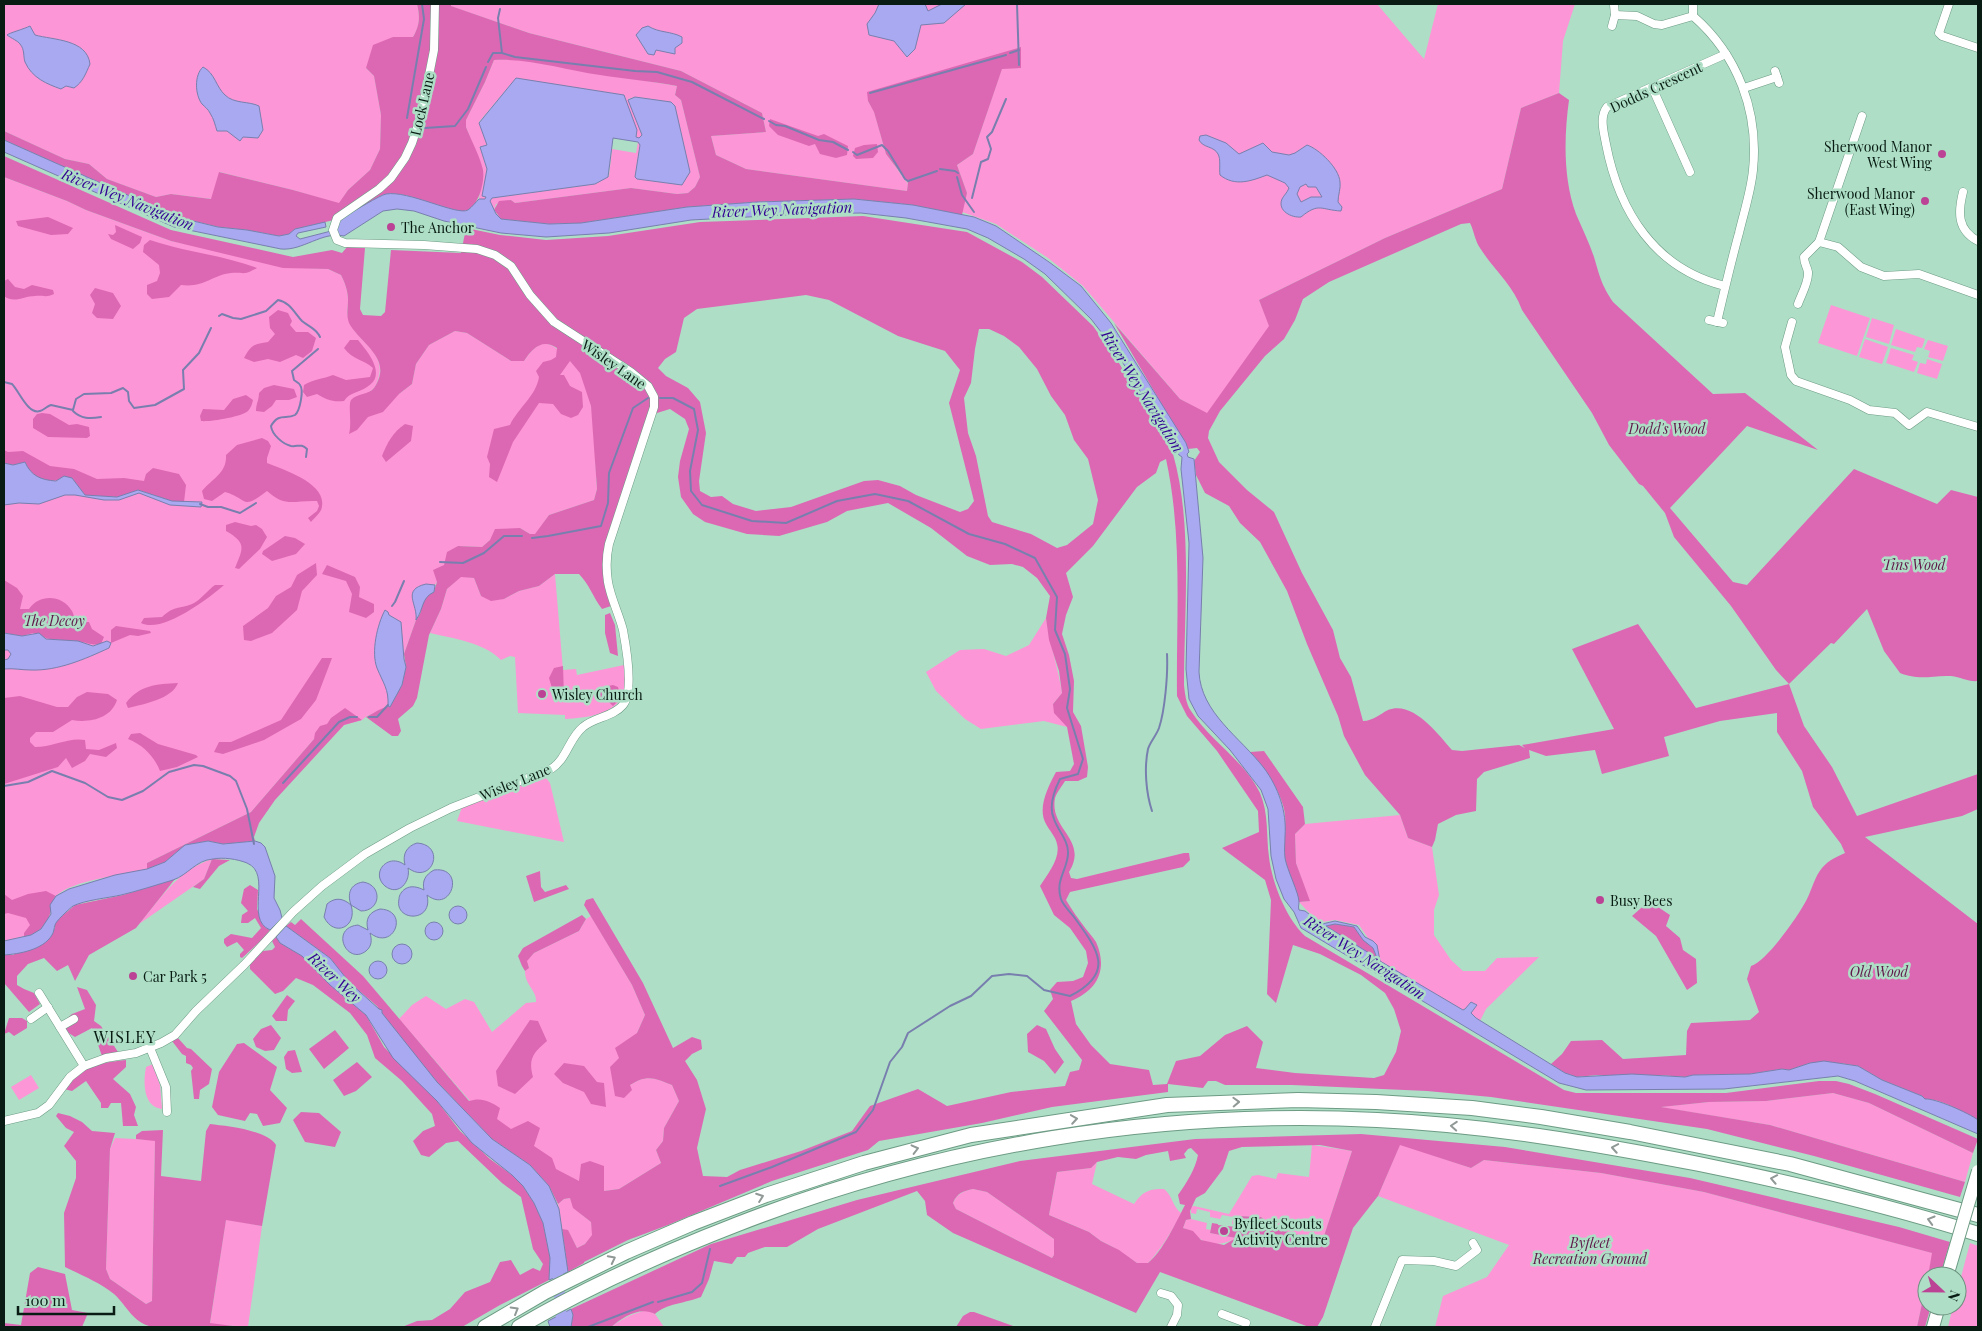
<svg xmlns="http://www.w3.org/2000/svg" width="1982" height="1331" viewBox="0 0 1982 1331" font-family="'Playfair Display',serif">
	<rect width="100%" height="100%" fill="#aedfc6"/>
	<!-- green -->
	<g fill="#fd96d6">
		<path d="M4,4h413c3,13 3,21 -4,33h-20l-27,31 8,8 7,39 -1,34 -10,21 -22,20 -9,14 -46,-14 -73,-18 -8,27 -41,-5 -15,3 -49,-18 -18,-15 -24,-5 -61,-28z"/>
		<path d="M451,4h926l47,55 14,-55h137l-12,37 -4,52 -38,15 -19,81 -117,49 -126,62 11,26 -63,88 -27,-15 -97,-113 -35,-28 -52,-34 -34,-12 5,-19 -10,-28 16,-11 29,-86 19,-21 -153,54 6,10 12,43 22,30 -1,7 -161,-22 -30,-14 -5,-19 55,-4 -4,-19 -81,-42 -152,-38 -79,-27z"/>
		<path d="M514,59l163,27 -2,9 6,5 19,77 -5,10 -7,6 -11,1 -46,-6 -116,15 -4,-3 -15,4 -2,6 -4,-9 2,-3 103,-14 14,-8 3,-27 24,4 2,-11 2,3 -5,32 47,8 -11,-83 -36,-5 -7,2 14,36 -3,3 -3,-1 1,-3 -121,-56 -37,44 8,23 -7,2 7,22 -4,27 3,1 -1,3 -6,-1 4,-28 -17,-44v-7l19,-38 9,-22z"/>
		<path d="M4,177l63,24 19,9 85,31 136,27 21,1 13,6c4,8 7,16 7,26 0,7 -2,12 1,19 7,21 36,31 30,56 -2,9 -5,14 -13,18h33l13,-10 4,-20 13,-19 26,-14 12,2 44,28h13c10,-15 21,-25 36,-9 7,6 17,14 21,22 17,34 13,78 16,115l-3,11 -45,15 -13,19h-6l-10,-6 -30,12 -8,7 -24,-1 -14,19 -7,17 -15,21 -18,51 -14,53 -23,9 -5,4 -18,5 -17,18 -13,-4 -63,73 -104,51v6c-22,6 -75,11 -91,27 -9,9 -18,28 -25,39l-27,6z"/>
		<path d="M1831,305l39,13 -13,38 -39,-13z"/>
		<path d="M1872,318l22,7 -5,19 -23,-7z"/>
		<path d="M1896,329l29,10 -3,9 -5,-1 -2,5 -24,-7z"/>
		<path d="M1865,339l23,8 -6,17 -23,-7z"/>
		<path d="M1928,340l20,6 -5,15 -15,-4 2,-6 -6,-2z"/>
		<path d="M1891,348l23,7 -2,5 6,2 -4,10 -28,-9z"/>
		<path d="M1927,359l15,5 -5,15 -20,-6 3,-10 6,1z"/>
		<path d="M555,574l8,96 13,-1 1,6 47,-10c1,9 3,19 0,28 -8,22 -39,25 -59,26v-4l-47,-2 -3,-56 -5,-1 -9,4c-16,-17 -49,-22 -71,-27l11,-24 6,-20 14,-13 13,2 7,18 23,3 15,-8 20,-5z"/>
		<path d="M1046,618c4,26 12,50 16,75l-9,11 14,23 -23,-6 -63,8 -16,-10 -29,-28 -10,-19 34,-22 24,-1 22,7 23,-11z"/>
		<path d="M543,777l4,2 3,4 14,59 -107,-21 5,-14z"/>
		<path d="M1400,815l8,23 24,9 7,48 -5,15v25l17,25 12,11h22l12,-13 42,-1 -53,52 -6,12 -9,-8 5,-7h-8l-5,4 -84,-49 -6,-20 -5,-3 -9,-13 -24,-5 -13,2 -8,-4 -15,-16 10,-1 -13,-38 -1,-29 10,-10z"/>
		<path d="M212,859l-8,20 -65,45c22,-26 39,-54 73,-65z"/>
		<path d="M591,916l41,69 13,30 -8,18 -7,52c17,-11 25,-7 42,0l7,16 -15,27 -1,13 -7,9 5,13 -42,26 -15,2 -22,-8 -43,-22 -56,-45 -84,-97 13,-14 14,-9 20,13 19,-10 9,3 18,30 34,-29 10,-1c1,-12 -11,-16 -11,-31l4,-4 -3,-6 8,-8 45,-22 7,-12z"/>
		<path d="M153,1064l7,21 2,24c-19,-2 -19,-27 -16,-42z"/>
		<path d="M31,1075l8,13 -20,12 -8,-13z"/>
		<path d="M1833,1093l36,10 104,50 -8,29 -195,-57 -111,-18 50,-5 57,-1z"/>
		<path d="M115,1138l40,2 -3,161 -6,3 -36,-25 -4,-10 4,-120z"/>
		<path d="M1400,1144l71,24 13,-8 117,13 103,19 229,61 -16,74h-482l8,-31 44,-19 22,-32 -131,-49z"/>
		<path d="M1312,1145l40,6 -30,91 -47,-14 -14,-11 -24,-1 -1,9 -4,-1 1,-7 -11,-2 -2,4 -10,-2v-5l-13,-3 -1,5 -5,-1v-6l3,-1 35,8 23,-38 6,-1 18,4 2,-6 31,4z"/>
		<path d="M1097,1162l-5,22 42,20c9,-13 15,-15 30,-15 9,7 8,17 17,24 -4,11 -24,42 -33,50h-11l-24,-16 -12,-6 -12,-9 -40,-17 8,-43 34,-4z"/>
		<path d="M973,1189l14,3 67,47v16l-2,3 -96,-49 -3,-6c4,-9 10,-12 20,-14z"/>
		<path d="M570,1198l11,16 10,8 2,13 -8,9 -8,4 -9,-17 -6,-2 -4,-25 6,-5z"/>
		<path d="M226,1219l36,7 -14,101 -38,-3z"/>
		<path d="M1191,1219l16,4 -1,6 5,1 -1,3 27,5c-12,6 -26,10 -38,0 -6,-4 -9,-8 -16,-10l3,-8z"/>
		<path d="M1970,1243l8,3v81h-30l5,-21h4v-14z"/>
		<path d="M648,1310l7,4 9,13h-53c12,-9 23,-14 37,-17z"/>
	</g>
	<!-- forest -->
	<g fill="#dc68b4" fill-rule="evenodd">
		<path d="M417,4h16l-1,37 -20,94 -10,23 -17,21 -51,41 -39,9 -6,5 -10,2 -32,-6 -28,-3 -42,-10 -173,-77v-9l61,28 24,5 18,15 49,18 15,-3 40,5 8,-27 74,18 46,13 9,-13 22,-20 10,-21 1,-34 -7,-39 -8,-8 7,-23 20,-8h20c7,-12 7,-21 4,-33z"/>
		<path d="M437,4h14v2l78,27 152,38 81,42 4,19 -55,4 5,19 30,14 161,22 1,-8 -22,-29 -12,-42 -6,-11 -1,-9 154,-45v21l-19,1 -29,85 -16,11 10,28 -5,22 -49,-10 -59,-6 -97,3 -70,5 -106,16 -32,1 -48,-5 -7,-9 5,-9 12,-1 4,3 116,-15 46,6 11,-1 7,-6 5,-10 -19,-77 -6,-5 2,-9c-26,-5 -51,-7 -77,-11 -35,-5 -70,-17 -106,-15l-9,22 -19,38v7c5,13 14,29 17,43 2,12 -5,41 -20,41 -26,0 -48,-19 -75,-17 -9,0 -25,13 -34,18l32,-26 36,-64z"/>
		<path d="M1559,93l10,7c-5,37 -6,78 7,114 6,14 13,28 18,43 6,20 7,27 19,45l100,92 32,-1 73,57 -71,-24 -77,82 63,74 14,3 107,-116 83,35 14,-14 27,7v184c-10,1 -17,-4 -27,-5 -19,-1 -31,5 -51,-3l-16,-22 -17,-42 -33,35 -3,-1 -42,41 15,42 28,41 25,49 121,-42v35l-16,7 -97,21 113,87v196c-14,-7 -37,-22 -54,-21l-2,-3 -40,-16 -24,-14 -18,-3h-30l-21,7 -7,-1 -32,5 -57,1 -8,2 -26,-2h-62l-20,2 -12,-4 -14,-9 11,-10 9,-13 31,-1 21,19 63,-4 1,-24 4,-8 59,-3 9,-8 -12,-33 4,-13c16,-5 48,-51 56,-67 5,-10 8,-23 15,-31 7,-8 14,-11 23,-15l-4,-9 -28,-37 -11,-36 -25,-39v-19l-57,8 -56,16 5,19 -67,18 -7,-24 -49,6 -17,-6 1,8 -46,14 -7,7 -1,32 -20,4 -18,9 -3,16 -3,7 -24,-9 -8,-23 -35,-40 -21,-39 -6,-20 -31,-72 -20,-53 -27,-49 -20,-19 -11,-17 -24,-13 -9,-18 -2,-14 6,-9 -3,-4 -9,1 -74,-126 66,76 27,14 62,-87 -10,-26 126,-62 117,-49 19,-81zM1470,223c4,8 5,18 10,25 14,22 33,37 42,62l70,103 17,32 30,39 4,2 22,27 9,24 57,69 45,64 13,14 -93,24 -58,-84 -66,25 42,80 -92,16 3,3 -6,-3 -57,6 -10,-1c-14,-16 -39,-50 -64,-40 -8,4 -15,11 -25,11l-12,-44 -11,-19 -7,-28 -31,-57 -28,-61 -27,-22 -28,-28 -11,-24 1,-7 11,-20 45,-55 19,-17 11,-19 8,-21 26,-17 132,-58z"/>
		<path d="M770,119l48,17 6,-2 24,12 -1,9 -11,3 -16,-4 -5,-10 -6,2 -31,-11 -9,-9z"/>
		<path d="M877,144l1,8 -5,6 -17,1 -3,-3 2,-8 9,-3z"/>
		<path d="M4,156l167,74 122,27 39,-7 10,3 5,-6 18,1 -5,61 3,6 18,1 4,-4 6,-62 70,3 5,-25 34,7 46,5 62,-4 92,-14 163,-6 104,16 55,30 20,15 51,49 23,32 57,96c20,69 11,159 11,231 1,9 2,19 7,26 19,30 53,49 69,82 9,21 6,42 9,64 3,26 17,61 36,79l259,154 12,3h150l93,-12h17l13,3 26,10 103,45 -5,14 -104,-50 -36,-10 -67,8 -57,1 -48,5 109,18 195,57 -5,15 -146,-41 -107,-27 -216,-32 -64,-6 -135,-6h-67l-9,-4h-8l-5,7 -35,-4v8l-116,15 -70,16 -103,18 -11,9 -96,31 -104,44 -40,15 -44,22v1l-16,9 -6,-43 6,1 9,18 8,-4 7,-9 -1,-13 -18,-14 -3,-10 -6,1 -6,5 -9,-18 -19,-21 -38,-26 -55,-57 -35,-42 -25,-34 -27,-23 -20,-25 -44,-32 5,-4 4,3 6,-6 62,57 106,125c12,-4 21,0 31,7l-3,11 14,10 17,-8 12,7 -6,18 18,12 4,11 23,12 2,-17 9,-3 14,5v25l15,-2 42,-26 -5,-13 7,-9 1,-13 15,-27 -7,-16c-17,-7 -25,-11 -42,0l2,5 -8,8 -9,-2 -5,-29 9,-9 -4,-10 22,-15 8,-18 -13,-30 -48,-80 2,-5 7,-2 50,85 30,65 19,-11 9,3 1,9 -10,5 -7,7 12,19 9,29 -9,39 6,28 24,1 13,-7 61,-19 51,-20 18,-25 48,-17 29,17 64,-14 54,-6 5,-14 9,-2 3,-10 -38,-49 9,-12 -3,-9 7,-8 16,-1 10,-4 5,-14 -2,-12 -16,-23 -16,-13 -14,-29c7,-11 21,-28 17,-42 -1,-7 -8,-14 -11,-20 -9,-16 2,-37 10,-52l14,-1 4,-7 -7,-37 -13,-14 -1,-9 9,-11 -3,-22 -10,-31 -3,-22 4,-22 -13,-18 -14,-11 -11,-3 -22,1 -23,-9 -36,-28 -43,-25 -41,8 -20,11 -48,14 -32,-2 -42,-12 -12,-8 -12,-17 -3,-20 2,-16 9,-32 -4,-10 -15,-10 -13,4 -7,-2 -44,137 5,58 -9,3c-9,-12 -13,-25 -23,-35h-24l-16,12 -20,5 -15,8 -13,2 -10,-5 -7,-18 -13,-1 -14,12 -6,20 -12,26 -12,63 -4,8 -15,13 3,12 -3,5h-6l-26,-19c7,-3 16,-11 24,-10l12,-22 4,-18 -2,-13 12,-34 4,-6 3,-13 4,-6 7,-4 3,-9 -4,-12 11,-5 3,-13 11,-6 24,1 8,-7 5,-11 25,-1 10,6h5l14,-19 45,-15 3,-11 -6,-83 -11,-33 -10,-12 -10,14h4l6,11 12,6 1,15 -5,8 -7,3 -10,-4 -8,-10 -14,-1 -26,39 -16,40 -8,-5 1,-13 -3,-7 7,-28 16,-4c8,-17 26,-29 29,-48l-3,-6 7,-9 8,-2 5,-3 1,-9c-15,-10 -25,1 -33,13h-13l-44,-28 -12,-2 -26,14 -13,19 -4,20 -13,10 -16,18 -15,5 -11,13 -8,4c3,-10 -1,-29 2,-34 6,-7 18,-5 23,-12 20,-30 -13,-43 -25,-65 -3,-8 -1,-15 -1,-23 0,-9 -3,-17 -7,-25l-13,-6 -45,-1 -112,-27 -85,-31 -19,-9 -63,-24zM806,295l23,5 69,36 47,15 15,19 -11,33 25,98 -6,8 -8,3 -44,-17 -16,-9 -22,-6 -14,1 -73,26 -35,4 -23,-7 -11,-8 -11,1 -11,-6 -1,-10 7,-48 -6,-31 -12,-14 -22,-12 -8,-8 7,-9 11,-7 8,-34 13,-9zM979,329h10l15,7 15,11 18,22 14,27 14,19 9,25 14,19 10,41 -5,24 -26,21 -10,3 -26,-14 -39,-12 -4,-6 -12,-60 -8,-23 -4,-35 7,-15 4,-34zM1166,459c17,78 10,159 11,237l10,20 30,35 41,60 1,21 -37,16 43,32 6,20 -4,94 9,9 17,-58 27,9 41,21 24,18 9,16 7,22 -5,21 -12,23 -10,3 -79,-5 -39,-5 7,-26 -16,-16 -22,9 -25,21 -24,5 -9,23 -14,1 -4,-15 -39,-6 -19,-19 -15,-21 -5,-23c27,-11 37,-32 25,-59 -3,-5 -7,-9 -10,-13 -7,-9 -14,-19 -20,-29l4,-8 113,-25 7,-7 -1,-7h-5l-107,26 -6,-1 -2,-6c20,-33 -20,-42 -14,-74 2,-6 7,-12 10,-17h13l9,-4 1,-10 -7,-41 -8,-14 1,-31 -5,-26 -7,-21 4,-19 7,-18 -7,-24 27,-27 44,-59 19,-14 4,-11z"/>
		<path d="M48,217l25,11 -5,6 -17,1 -33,-9 -2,-5z"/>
		<path d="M115,225l27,12 -2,6 -7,6 -22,-10 -3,-5 5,1 3,-3z"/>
		<path d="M150,240c35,12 73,15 107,28 -14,8 -12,4 -26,5 -19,2 -27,15 -50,12l-12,12 -17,2 -5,-5v-9l10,-4 3,-8 -1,-8 -16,-13 1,-7z"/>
		<path d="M8,279l7,8 9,2 8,-4 21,5 1,4c-8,4 -11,1 -19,2 -11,0 -21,8 -31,0v-15z"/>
		<path d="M95,288l18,5 8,13 -8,13 -16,-1 -5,-5 3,-9 -5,-9z"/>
		<path d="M278,310l10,3 4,8 -2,4 6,7h12l8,6 -4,13 -9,7 -7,-3 -16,7 -12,-3 -14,3 -10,-4c7,-13 10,-14 24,-16l7,-8 -5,-6 -1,-11z"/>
		<path d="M350,340h8c9,11 30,35 9,47 -9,6 -17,5 -23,14 -12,1 -17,-1 -27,-7l-10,3 -4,-5 1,-7c10,-6 19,-6 29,-10l13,5 24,-3 3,-9c-10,-9 -20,-8 -29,-20z"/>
		<path d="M274,385l20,4 3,8 -8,3h-13l-4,6 -8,6 -8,-1c0,-7 3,-11 3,-18l5,-5z"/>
		<path d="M246,395l7,5c-1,4 -2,8 -5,11 -7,6 -38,11 -47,10l-1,-5 3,-7 21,1 9,-11z"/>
		<path d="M42,413l8,1 19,11 8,-1 12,3 1,9 -3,2 -39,-1 -15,-9v-9l4,-5z"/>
		<path d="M405,424l8,2 -2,15 -25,21 -4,-6c5,-13 11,-24 23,-32z"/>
		<path d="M262,438l6,3 3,5 -4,12v5c17,7 59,20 55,43 0,6 -7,11 -11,16l-3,-4 9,-7 2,-5 -2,-5c-24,-1 -31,7 -50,-10 -26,20 -18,8 -42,1l-13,9 -8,-2 -2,-8c11,-13 25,-18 24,-36l11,-10z"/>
		<path d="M4,450l4,2 15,-1 27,15 24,3 23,10 27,-1 20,3 2,-7 7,-6 26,6 7,11 -2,17 -12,-1 -34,-11 -21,7 -32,-2 -13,-17c-20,4 -38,6 -47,-16l-12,3 -9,-2z"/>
		<path d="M235,522l16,4 5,-1 6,4 5,8 -7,12 -21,20 -4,-1c8,-20 12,-25 -9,-37v-6z"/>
		<path d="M285,536l10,2 10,6 -9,10 -24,7 -10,-7 1,-3z"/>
		<path d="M316,563l1,12 -15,16 -5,19 -25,23 -21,8 -7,-1 -1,-14 25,-18 8,-12 15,-9 6,-12z"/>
		<path d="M327,565l28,12 5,10 -1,10 15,7v8l-8,6 -17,-6 3,-18 -6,-13 -24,-7z"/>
		<path d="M4,580l13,8 6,8 -3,13h9c10,-15 33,-15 43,2 2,3 2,8 3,11h14l3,7 12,8 -3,7c-9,2 -15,-2 -24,-3 -21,-2 -24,1 -44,-8l-11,3 -18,-3z"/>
		<path d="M215,585h9c-16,14 -62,49 -83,38l3,-5 18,-1c14,-13 18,-7 32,-14 5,-2 15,-14 21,-18z"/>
		<path d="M610,613l5,12 3,31 -8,-3 -5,-20v-18z"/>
		<path d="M116,626l34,5 1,2 -13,3 -8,-1 -19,8v-13z"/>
		<path d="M322,658h10l-16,42 -15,19 -37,21 -41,14 -9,-2 5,-10h12l50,-22z"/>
		<path d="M563,666l1,31 -10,-2 -5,-17 5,-10z"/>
		<path d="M178,683c-6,16 -34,21 -50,25l-2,-5c14,-18 30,-19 52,-20z"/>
		<path d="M613,685l5,2 3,11 -8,8 -5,-5 -3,1 -4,-1 -3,-8 5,-6z"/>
		<path d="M87,692l21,2 9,6c-6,19 -28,23 -45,20l-19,12h-17l-6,6v4l5,5c17,0 34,-10 50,-7l1,9 13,1 17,-7 1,5 -11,9 -16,-3 -5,7 -13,7 -6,-10 -8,9 -54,17v-86l16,-2 37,11h11l9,-10z"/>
		<path d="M345,708l17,12 -18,5 -69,75 -16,23 -5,14 1,4 -32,3 -15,-3 -23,4 -20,17 -18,7v-6l104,-51 63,-73 1,-6 5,-7 7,-2 4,-6z"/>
		<path d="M140,733l18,11 38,11 2,2 -21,10 -17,4c-6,-15 -17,-26 -32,-32l3,-5z"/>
		<path d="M1264,751l39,56 2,17 -10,10 1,29 14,38 -11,1c-5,-15 -11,-29 -14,-44 -2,-15 1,-28 0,-43 -2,-21 -21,-48 -35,-63z"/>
		<path d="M212,859l18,1 -11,6 -19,23 -7,-2 11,-8z"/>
		<path d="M540,871l1,16 4,5 21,-7 3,4 -35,13 -8,-26z"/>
		<path d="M175,879l-39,49 -47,27 -14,26 -7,-16 -11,6 -13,-13 -16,6 -11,12v9l7,4 10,4 6,11 -11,8 -25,-29v-28h9l42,-27v-6l20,-17 48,-10z"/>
		<path d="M250,885l8,5 -1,19 9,19 4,2 -6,8 -22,20 -2,-1v-3l4,-4 -7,-8 -10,5 -3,-4v-4l7,-5 21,4 9,-10 -6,-10 -7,5h-7l1,-8 6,-4 -7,-8 3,-14z"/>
		<path d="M46,891l10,5c-6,9 -3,10 -6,18 -3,12 -14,21 -26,23v-4l6,-8 -4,-7 -18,-5 -4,1v-20l8,6 16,-6z"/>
		<path d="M1649,901l21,14 -4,11 14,12 3,12 13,9 1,24 -10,7 -31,-54 -24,-20z"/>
		<path d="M582,915l4,4 -7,12 -45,22 -7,8 2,7 -4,3 -3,-5 -4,-10 5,-8z"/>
		<path d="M1335,924l19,3 7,10 12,11 4,10 -51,-32z"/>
		<path d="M276,937l4,6 22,13 28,29 36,30 18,32 53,54 23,30 30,28 22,16 11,11 11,17 9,20 7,35 -1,22 -49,25 -38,22h-60l15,-6 15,-1 18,-11 15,-17 25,-10 10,-20 11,-2 9,15 13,-7 7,3 3,-7 -10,-15 -12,-52 -19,-14 -44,-42 -12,2 -17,14 -8,-2 -8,-14 10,-10 12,-5 -3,-12 -30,-33 -27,-23 -8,-23 -17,-22 -37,-28 -17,-7 -13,13 -8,3 -25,-25v-5l13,-13 9,-1 3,-3 -3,-6z"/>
		<path d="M77,987l10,3 9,15 -2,16 7,5 17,26 -16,4 -10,-28 -17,9 -8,-5 -3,-11 8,-7 13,-5z"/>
		<path d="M287,995l8,6 -7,9 -1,11h-11l-4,-5z"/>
		<path d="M9,1018h13l5,3v7l-13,8 -5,-4 -5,2z"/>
		<path d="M530,1020l8,1 9,20c-14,12 -19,18 -14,36l-18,17 -17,-8 -2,-15z"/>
		<path d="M271,1025l10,13 -7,12 -9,1 -9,-4 -3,-8 8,-10z"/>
		<path d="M1037,1025l9,4 9,20 9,13 -9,12 -11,-13 -16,-9 -1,-18z"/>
		<path d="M335,1030l14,18 -25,21 -15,-20z"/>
		<path d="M177,1037l10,11 4,1 21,20 -3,15 -9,6 -1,9h-5l-3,-28 2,-3 -2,-3 -5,-2v-7l-4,-2 -10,-13z"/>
		<path d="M244,1043l33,24 -7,23 17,18 -7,15 -17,3 -6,-12 -7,-1 -5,8 -27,-6 -6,-8 7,-35 18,-28z"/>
		<path d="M295,1050l7,22 -10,1 -6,-4 -2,-12 4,-6z"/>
		<path d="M126,1060v7l-13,12 17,15 6,13 -2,8 4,11h-15l-2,-23h-10l-3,5h-7v-5l-15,-22 -14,10 -8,-2c20,-23 33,-26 62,-29z"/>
		<path d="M357,1062l15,15 -16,14 -12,5 -11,-16z"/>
		<path d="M564,1063l20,3 13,16 7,1 2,24 -15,-3 -7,-12 -21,-9 -9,-9z"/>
		<path d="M301,1112l18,1 22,19 -6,15 -30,-5 -12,-22z"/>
		<path d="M58,1113l12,3 12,6 10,9 23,2 -5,16 -4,120 4,10 36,25 6,-3 3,-160 -19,-2v-4l6,-4 21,-1 -2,46 40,5 5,-50 4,-7c17,2 57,6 66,21l-14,81 -36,-6 -16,103 31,4h-89c-21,-6 -23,-19 -38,-33 -15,-12 -33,-19 -49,-27l-1,-54 12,-35v-17l-12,-15 10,-14 -8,-4 -10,-12z"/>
		<path d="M1361,1134l144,13 185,31 209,49 51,15 -10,34h-12l4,-23 -228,-61 -103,-19 -117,-13 -13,8 -71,-23 -22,51 -25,32 -30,89 -6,10h-8l-149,-55 -24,41 -183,-80 -26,-18 -2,-14 -8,-10 -99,38 -31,18h-22l-17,6 -3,4h-8l-5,7 -18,-3 -5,18 -8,18c-15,6 -36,7 -46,17 -15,-8 -32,3 -44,13h-40l2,-12 -2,-6 140,-65 146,-44 163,-39 175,-22zM1320,1145l32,6 -30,91 -47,-14 -14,-11 -24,-1 -1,11 -18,-2v-1l-6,-1 -2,10 26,5 -12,7 -23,-5 -8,-9 -10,-3 3,-8 5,-1 -1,-8 6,-13 9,-5 18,-24 6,-18 13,-4zM1191,1148l7,7c-3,15 -11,27 -20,40l2,9 5,1c-9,17 -22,46 -37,58h-11l-18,-13 -18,-9 -12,-9 -40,-17 8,-43 34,-4 6,-6 21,-5 18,2 10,-4 22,-4 2,10 16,-3 -2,-4 4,-5zM973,1189l14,3 67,47v16l-2,3 -96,-49 -3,-6c4,-10 10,-12 20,-14z"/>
		<path d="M38,1267l27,7 7,36 16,3 -6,14h-78v-4l17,2 9,-52z"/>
		<path d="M1927,1280v26h4l-6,21h-8z"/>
		<path d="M970,1312h4l42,15h-60l7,-11z"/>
	</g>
	<!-- water -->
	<g fill="#a8a9f0" stroke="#787fae" fill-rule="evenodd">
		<path d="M879,4h46l3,7 14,-7h24l-22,19 -23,2 -6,24 -8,8 -13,-16 -25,-6 -2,-11 8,-11z"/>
		<path d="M30,26l5,9c18,5 52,4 55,29 -4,9 -7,18 -16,24l-8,-2 -5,3c-14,-5 -29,-11 -36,-27 -2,-6 0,-12 -5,-18 -2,-3 -9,-6 -13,-9 2,-2 17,-6 23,-9z"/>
		<path d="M648,26c11,7 23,5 34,11v6l-7,5v6l-19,-4 -2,5 -6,-1 -12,-19 6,-7z"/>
		<path d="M203,67c12,6 13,20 22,28 9,9 24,6 34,11l4,24 -5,8 -15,-1 -3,4 -13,-10h-10c-2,-6 -3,-12 -7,-18 -2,-4 -5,-6 -8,-9 -7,-9 -8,-29 1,-37z"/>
		<path d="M516,78l108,17 13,35 -1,7 3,1 3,-3 -14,-35 7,-3 36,5 4,4 15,66 -8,13 -45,-6 -2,-2 5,-32 -2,-3 -25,-4 -5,39 -13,7 -103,14 -2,3 6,13 5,5 48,5 32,-1 106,-16 70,-5 97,-3 59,6 61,12 22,9 53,36 32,24 30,37 75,120 3,9 -2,2 1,3 6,2 9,99 -4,114c2,41 41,65 65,96 14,19 23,43 21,68 0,8 -1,14 0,22 2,12 14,35 14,44 0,3 -1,5 0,8l6,1 17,13 13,-3 22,5 8,11 8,4 4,4 3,16 83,49 2,-1 6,-7 6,3 -6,8 5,5 89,55 12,4 55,-3 53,3 8,-2 57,-1 32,-5 7,1 21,-7 14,-2 34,5 24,14 40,16 3,3c10,-1 44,14 53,21v14l-123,-53 -17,-5 -114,13 -138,1 -27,-7 -258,-155 -7,-16 -10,-13 -8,-20 -5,-23 -3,-47 -7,-19 -31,-40 -32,-34 -9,-17 -3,-30 3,-126 -8,-74 1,-12 -3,-2 -64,-105 -24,-31 -46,-45 -21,-15 -36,-21 -21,-9 -61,-11 -45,-5 -57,1 -113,6 -82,13 -63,4 -45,-4 -57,-12 -30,-10 -17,-2 -14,2 -39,25c-22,-5 -41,15 -63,13l-107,-22 -170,-75v-12l173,77 41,10 29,3 32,6 10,-2 6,-5 30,-7 1,5 -28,6 -2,3 4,3 35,-9 5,-10 5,-4c8,-4 35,-21 41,-22 22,-4 71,22 82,16 4,-3 8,-8 11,-11h6l1,-2 -4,-1 5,-27 -7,-22 7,-2 -8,-22zM1335,924l19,3 9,13 10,8 4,10 -51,-32z"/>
		<path d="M1206,135l20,8 13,11 24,-11 9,9 17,3 6,-2 12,-8c12,4 32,23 33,37 1,6 -2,13 -2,20l4,5 -1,4c-20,-1 -22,-9 -40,6 -9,1 -24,-6 -19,-18 2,-4 5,-6 7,-11l-4,-5 -18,-8c-16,6 -32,12 -47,0 -1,-6 1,-16 -2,-21 -4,-8 -15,-6 -19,-14l1,-4zM1306,184l2,3h8l6,10h-11l-10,5 -4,-8 3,-7z"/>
		<path d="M25,462c6,14 16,18 31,19l8,-5 8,2 13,17 32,2 21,-7 34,11 30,1 -1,5 -31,-2 -31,-12 -20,7h-15l-29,-5h-10l-26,9 -20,-1 -15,2v-42l9,2z"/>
		<path d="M426,584l9,1 -1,7c-13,6 -10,17 -18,28 2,-16 -15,-30 10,-36z"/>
		<path d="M385,610l3,2 1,3 12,7 3,37 2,8 -4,18 -12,22 -2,-1c1,-17 -5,-23 -11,-38 -6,-16 0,-43 8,-58z"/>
		<path d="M4,633l18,3 17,-3 7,6 32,2 15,5 14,-5 4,2 -2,5c-24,11 -51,23 -78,22 -10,0 -17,-2 -27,-1v-9l4,-1 3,-5 -3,-4h-4z"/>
		<path d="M208,841l15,3 32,-3 6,2 4,4 10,29 -1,22 6,12 2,8 -12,12c-26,-11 3,-56 -23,-67 -10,-4 -24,-6 -34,-4 -17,1 -25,16 -40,21 -17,5 -35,11 -52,15 -13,3 -36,5 -48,11 -3,2 -18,16 -18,19 -1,3 -1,7 -3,10 -9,15 -33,19 -48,20v-14l27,-6 10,-6 10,-15 -1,-9 6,-9 13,-7 46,-14 32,-6 18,-7 20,-17z"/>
		<path d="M417,843c30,2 15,43 -9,25 3,13 -9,29 -23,18 -15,-13 3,-34 20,-21 -3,-11 2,-19 12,-22z"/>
		<path d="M434,870c32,-4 18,45 -7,25 7,28 -33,27 -28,4 0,-4 3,-8 6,-10 6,-4 13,-2 19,1 -2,-9 1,-15 10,-20z"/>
		<path d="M363,882c20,3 18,29 -2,29l-10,-6c7,22 -17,33 -27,12l3,-13c8,-7 16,-6 24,1 -4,-11 -1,-21 12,-23z"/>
		<circle cx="458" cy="915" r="9"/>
		<path d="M380,909c30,1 14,43 -10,24 2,7 2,13 -4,18 -19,15 -37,-23 -8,-26l10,5c-3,-11 1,-18 12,-21z"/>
		<circle cx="434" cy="931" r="9"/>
		<path d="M286,926l44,32 20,25 29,26 3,1v3l55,69 55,57 38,26 19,21 10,23 9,63 -19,8 1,-22 -7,-35 -9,-20 -11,-17 -11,-11 -40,-32 -35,-42 -44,-43 -27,-43 -36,-30 -28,-29 -22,-13 -4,-6z"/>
		<circle cx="402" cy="954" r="10"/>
		<circle cx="378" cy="970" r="9"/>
		<path d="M571,1309l2,6 -2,12h-21l-2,-6z"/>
	</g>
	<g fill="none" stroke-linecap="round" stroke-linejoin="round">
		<!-- stream -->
		<g stroke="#787fae" stroke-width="2">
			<path d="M1017,4l2,61"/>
			<path d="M500,9l-2,9 4,35 13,4 120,14 22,1 35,10 72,37"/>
			<path d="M1010,53l9,-3"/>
			<path d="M488,62l5,-9h9"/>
			<path d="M870,93l136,-38"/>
			<path d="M407,118l17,-99 -2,-15"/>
			<path d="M769,121l7,4 9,1 34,14 14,2 15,8"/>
			<path d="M425,128l30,-2 13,-17 18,-42"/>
			<path d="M853,152l4,3 25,-10 6,6 17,28 3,2 29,-10"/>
			<path d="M940,169l15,2 3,2"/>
			<path d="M957,177l5,18 12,17"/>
			<path d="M972,198l9,-36 7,-3 3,-10 -4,-12 5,-5 14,-33"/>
			<path d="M219,316l3,-2 11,4 8,1 25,-8 12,-11c12,2 17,14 24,21 7,6 14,7 18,16"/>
			<path d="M4,382l8,2c7,7 16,31 28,27 4,-1 7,-5 11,-6l22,5 3,-11 8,-5 27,-1 12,-5 5,4 1,9 5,7 21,-3 29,-16 -1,-19 16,-17 12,-25"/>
			<path d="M660,398h13l21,11 4,21 -8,41 1,20 11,14 50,16 34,2 51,-22 38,-7 33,7 61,33 36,10 30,14 22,39 -2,33 10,24 5,35 -3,19 16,51 -5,15 -18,5c-6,12 -12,27 -6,40 4,12 15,22 14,35 -1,17 -13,26 -7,45 2,6 9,13 13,18 25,34 41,56 -4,79l-26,-6 -17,-14 -18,-2 -17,2 -21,20 -21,10 -42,27 -6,14 -12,15 -17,48 -17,22 -84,35 -52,19"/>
			<path d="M73,411c8,8 17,8 28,6"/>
			<path d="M306,457l1,-8c-6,-6 -9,-2 -16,-3 -8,-2 -19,-11 -20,-20 8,-14 15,-6 24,-11 5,-4 9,-25 5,-30 0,-1 -6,-5 -6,-5l-2,-9 26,-22"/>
			<path d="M200,504l8,3h13l19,6 16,-10"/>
			<path d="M532,538l16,-2 53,-10 7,-23 1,-30 24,-65 15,-10"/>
			<path d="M440,562l23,1 21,-10 20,-17h18"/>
			<path d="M392,606l3,-4 9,-21"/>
			<path d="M369,717h8l11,-12"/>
			<path d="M283,783l56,-61 11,-5h7"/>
			<path d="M4,786l24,-4 24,-11 33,12 23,14 14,3 21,-9 26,-19 25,-7 9,1 27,10 6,5 11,28 7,35"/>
			<path d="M1152,811c-6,-18 -8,-43 -4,-62 2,-7 8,-13 11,-21 6,-18 9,-54 8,-74"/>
			<path d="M658,1302l34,-10 10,-9 8,-34"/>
			<path d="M588,1327l65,-25"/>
		</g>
		<!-- river -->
		<path stroke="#a8a9f0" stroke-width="11" d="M557,1262l5,65"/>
		<!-- minor casing -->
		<g stroke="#6d9b84" stroke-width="9">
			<g id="minor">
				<path d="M1693,4v12"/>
				<path d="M1949,4l-10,29 3,3 36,12"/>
				<path d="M1615,15l22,1 17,8 8,1 31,-9"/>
				<path d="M1693,16c45,39 66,96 60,154 -2,21 -9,42 -14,63 -8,29 -15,59 -22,89"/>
				<path d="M1612,26l3,-11 -1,-10"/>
				<path d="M1775,71l4,12"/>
				<path d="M1652,87l38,85"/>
				<path d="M1744,88l33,-11"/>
				<path d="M1862,116l-43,126 19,5 23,20 23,9 35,-2 59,21"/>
				<path d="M1963,192c-5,20 -6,38 15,49"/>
				<path d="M1725,286c-70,-17 -106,-74 -119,-142 -2,-11 -7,-27 1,-37l119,-53"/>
				<path d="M1798,304c3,-9 11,-22 10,-32 -1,-6 -4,-8 -4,-15l15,-15"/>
				<path d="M1709,320l14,3"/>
				<path d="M1792,322l-7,25 6,28 5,6 54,19 19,10 26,3 14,12 18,-13 51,15"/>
				<path d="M39,993l45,73"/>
				<path d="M31,1019l17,-12"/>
				<path d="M60,1027l14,-8"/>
				<path d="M150,1048l16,39 1,25"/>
				<path d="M4,1121l34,-8 11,-8 21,-28 14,-11 22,-8 30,-5 25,-10 14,-8 21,-24 48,-46 49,-53 29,-26 43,-32 45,-26 41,-20 100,-39c16,-10 18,-31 32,-42 12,-10 30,-10 40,-22 11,-13 3,-59 0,-75 -4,-16 -12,-31 -15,-48 -2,-13 -2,-25 1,-38l45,-137v-10l-6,-11 -17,-14 -77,-50 -24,-27 -19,-29 -16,-11 -18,-6 -53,-4 -79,-2 -8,-3 -4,-10 4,-12 42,-29 12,-11 14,-20 7,-15 9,-27 13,-66 1,-46"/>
				<path d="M1161,1293l10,3 7,9 -1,10 -6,12"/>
				<path d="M1222,1314l24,9"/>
				<path d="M1375,1327l27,-67 32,1 22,5 21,-16 -4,-7"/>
			</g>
		</g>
		<!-- primary casing -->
		<g stroke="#6d9b84" stroke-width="14">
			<path id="primary" d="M1933,1327l6,-21"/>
		</g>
		<!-- motorway casing -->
		<g stroke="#6d9b84" stroke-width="16">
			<g id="motorway">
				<path d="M485,1327l60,-35 81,-40 67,-29 73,-28 98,-32 107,-28 196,-30 131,-5 78,2 96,6 69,9 89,15 160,32 188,51"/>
				<path d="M519,1327c70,-41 144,-74 219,-103 202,-79 422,-115 639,-104 108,5 215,23 322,44 94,19 187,41 279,70"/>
			</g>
		</g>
		<!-- minor -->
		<use href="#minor" stroke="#fff" stroke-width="8"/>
		<!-- primary -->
		<use href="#primary" stroke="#fff" stroke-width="12"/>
		<!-- motorway -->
		<use href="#motorway" stroke="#fff" stroke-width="14"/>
		<!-- primary-bridge casing -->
		<g stroke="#6d9b84" stroke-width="14" stroke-linecap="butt">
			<path id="primary-bridge" d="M1948,1273l30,-102"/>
		</g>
		<!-- primary-bridge -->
		<use href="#primary-bridge" stroke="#fff" stroke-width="12"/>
	</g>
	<!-- one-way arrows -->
	<defs><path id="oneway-chevron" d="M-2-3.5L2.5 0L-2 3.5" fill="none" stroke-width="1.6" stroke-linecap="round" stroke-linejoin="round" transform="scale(1.25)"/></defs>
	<g stroke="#909995">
		<use href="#oneway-chevron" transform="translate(1236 1102) rotate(-2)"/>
		<use href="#oneway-chevron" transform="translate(1074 1119) rotate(-9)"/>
		<use href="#oneway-chevron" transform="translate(1454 1126) rotate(-176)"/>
		<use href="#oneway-chevron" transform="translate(1615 1148) rotate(-170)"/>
		<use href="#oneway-chevron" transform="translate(915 1149) rotate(-14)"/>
		<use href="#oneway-chevron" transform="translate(1774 1179) rotate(-169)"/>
		<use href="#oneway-chevron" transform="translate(760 1197) rotate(-20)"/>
		<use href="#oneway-chevron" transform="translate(1931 1220) rotate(-164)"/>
		<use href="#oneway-chevron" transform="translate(612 1259) rotate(-27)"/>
		<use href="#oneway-chevron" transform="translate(515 1310) rotate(-30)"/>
	</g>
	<!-- markers -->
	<g fill="#bb4294" stroke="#aedfc6" stroke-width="2">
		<circle cx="1942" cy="154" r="5"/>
		<circle cx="1925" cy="201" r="5"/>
		<circle cx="391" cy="227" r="5"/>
		<circle cx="542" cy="694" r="5"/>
		<circle cx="1600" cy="900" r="5"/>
		<circle cx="133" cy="976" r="5"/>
		<circle cx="1224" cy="1231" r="5"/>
	</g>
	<g text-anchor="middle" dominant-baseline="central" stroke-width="5" stroke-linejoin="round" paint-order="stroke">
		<!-- street labels -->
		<g font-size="14" fill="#091c14" stroke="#aedfc6">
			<text transform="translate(1656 87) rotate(-25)">Dodds Crescent</text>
			<text transform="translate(422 104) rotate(-77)">Lock Lane</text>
			<text transform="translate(614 364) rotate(35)">Wisley Lane</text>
			<text transform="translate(515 782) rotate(-22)">Wisley Lane</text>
		</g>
		<!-- poi labels -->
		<g font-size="14" fill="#091c14" stroke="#aedfc6" text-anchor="start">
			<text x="1932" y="146" text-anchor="end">Sherwood Manor<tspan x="1932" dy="16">West Wing</tspan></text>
			<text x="1915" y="193" text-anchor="end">Sherwood Manor<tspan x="1915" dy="16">(East Wing)</tspan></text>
			<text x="401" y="227">The Anchor</text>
			<text x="552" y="694">Wisley Church</text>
			<text x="1610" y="900">Busy Bees</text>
			<text x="143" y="976">Car Park 5</text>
			<text x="1234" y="1223">Byfleet Scouts<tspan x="1234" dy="16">Activity Centre</tspan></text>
		</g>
		<!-- park labels -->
		<g font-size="14" font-style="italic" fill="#60184a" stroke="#aedfc6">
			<text x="1667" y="428">Dodd's Wood</text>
			<text x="1914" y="564">Tins Wood</text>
			<text x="54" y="620">The Decoy</text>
			<text x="1879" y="971">Old Wood</text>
			<text x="1590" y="1242">Byfleet<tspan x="1590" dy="16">Recreation Ground</tspan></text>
		</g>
		<!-- water labels -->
		<g font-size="15" font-style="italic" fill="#330094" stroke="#aedfc6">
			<text transform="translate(128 199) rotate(22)">River Wey Navigation</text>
			<text transform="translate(782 209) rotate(-2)">River Wey Navigation</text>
			<text transform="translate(1143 391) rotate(58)">River Wey Navigation</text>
			<text transform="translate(1365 957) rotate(33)">River Wey Navigation</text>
			<text transform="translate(335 977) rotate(43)">River Wey</text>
		</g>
		<!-- quarter labels -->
		<g font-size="16" letter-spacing="1" fill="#091c14" stroke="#aedfc6">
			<text x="125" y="1036">WISLEY</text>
		</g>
	</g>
	<!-- border -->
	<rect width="1982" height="1331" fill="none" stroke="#091c14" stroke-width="10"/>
	<!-- north arrow -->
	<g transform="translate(1942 1291) rotate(112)"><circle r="24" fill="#aedfc6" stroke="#6c917f"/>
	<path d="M0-4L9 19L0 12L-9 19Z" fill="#bb4294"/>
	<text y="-8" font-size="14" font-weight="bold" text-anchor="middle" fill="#091c14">N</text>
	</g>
	<!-- scale -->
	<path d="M18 1306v8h96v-8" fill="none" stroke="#091c14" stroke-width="2.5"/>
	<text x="25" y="1306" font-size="15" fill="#091c14" stroke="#aedfc6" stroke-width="4" paint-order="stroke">100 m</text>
</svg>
